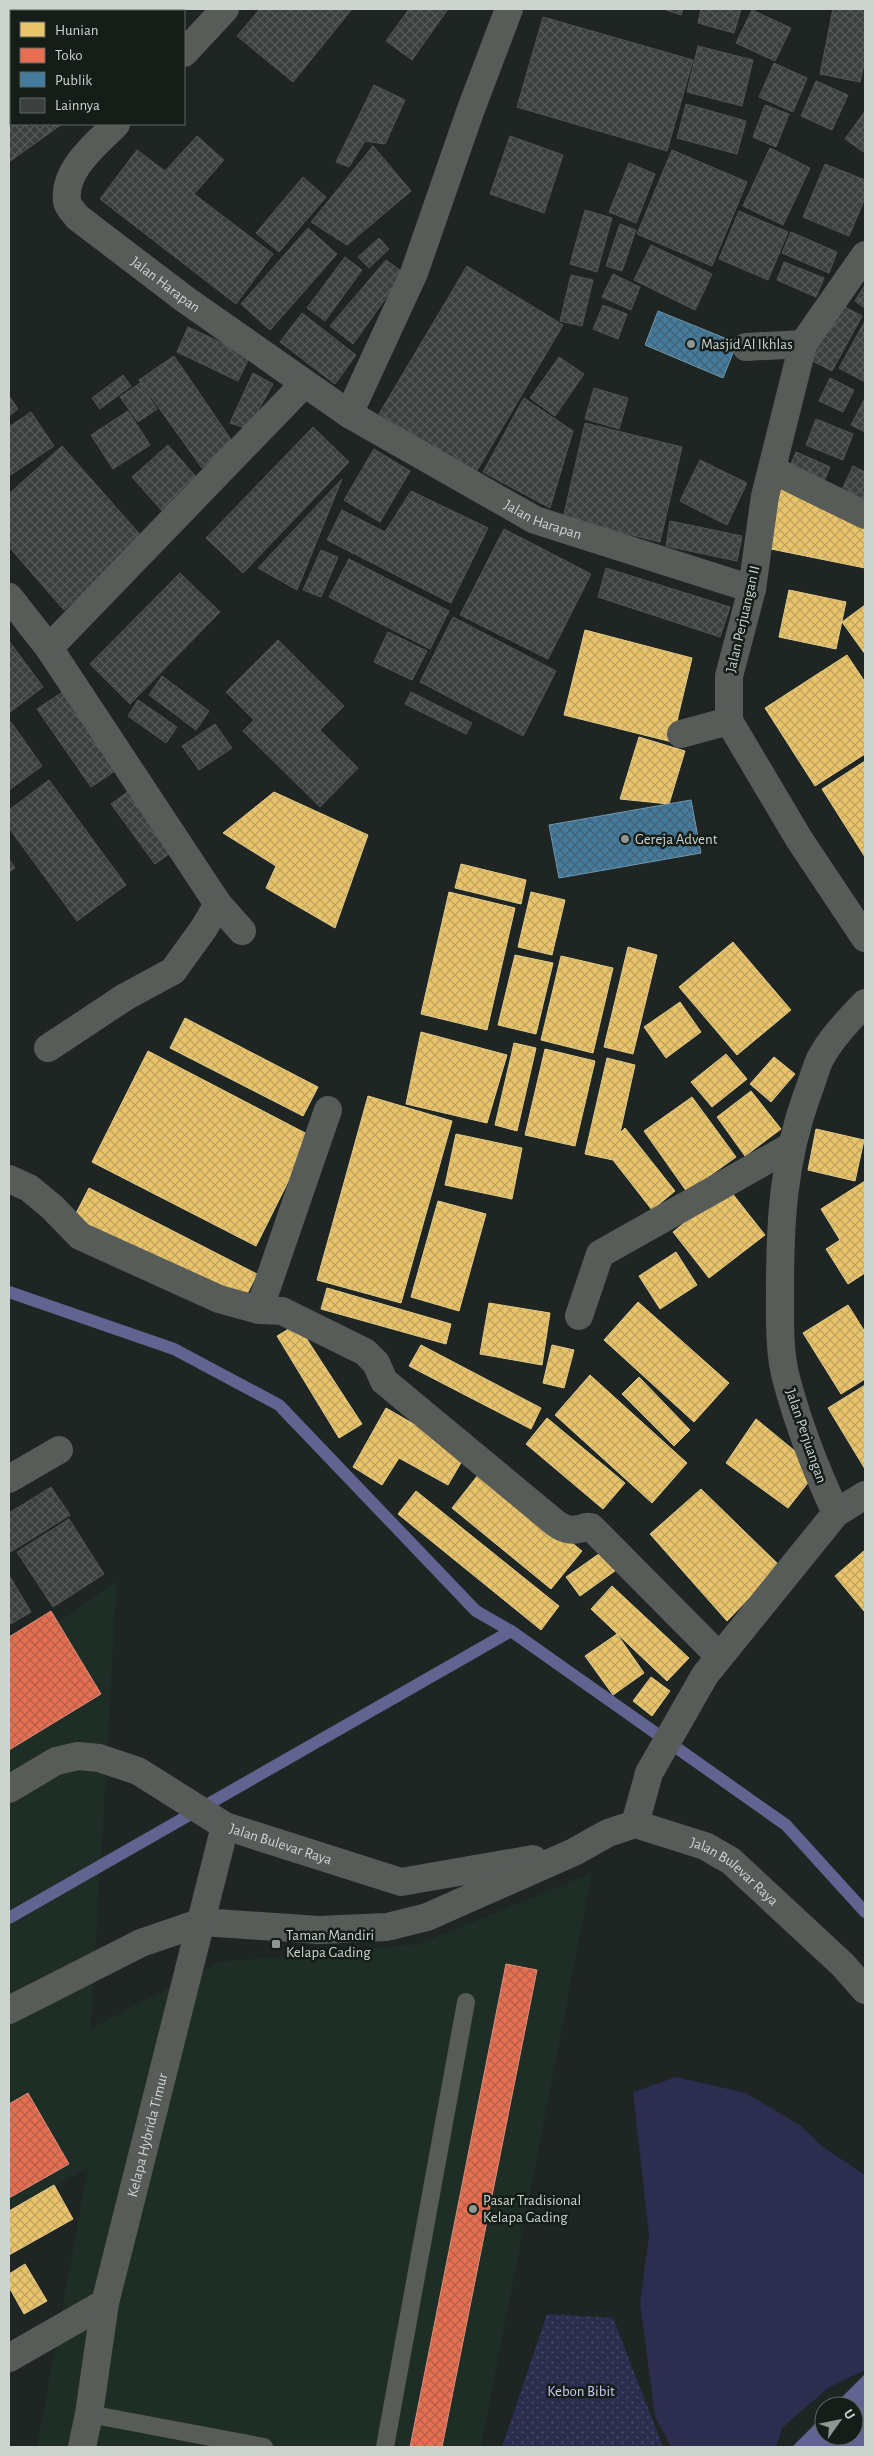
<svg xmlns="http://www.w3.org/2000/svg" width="874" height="2456" viewBox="0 0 874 2456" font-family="'Alegreya Sans',sans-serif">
	<defs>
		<pattern id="garden-dots" width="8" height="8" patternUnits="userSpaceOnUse" patternTransform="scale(1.25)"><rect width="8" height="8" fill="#2c2d4f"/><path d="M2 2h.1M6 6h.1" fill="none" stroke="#494b67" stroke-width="1.8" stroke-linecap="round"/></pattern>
		<pattern id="homes-cross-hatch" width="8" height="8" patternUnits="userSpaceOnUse" patternTransform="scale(1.25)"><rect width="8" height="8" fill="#e9c46a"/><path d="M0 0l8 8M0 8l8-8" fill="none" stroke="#bea35f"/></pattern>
		<pattern id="shops-cross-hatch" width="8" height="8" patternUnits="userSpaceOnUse" patternTransform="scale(1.25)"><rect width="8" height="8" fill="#e76f51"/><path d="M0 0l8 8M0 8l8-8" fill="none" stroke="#b4614b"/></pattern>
		<pattern id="public-cross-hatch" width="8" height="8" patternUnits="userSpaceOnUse" patternTransform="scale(1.25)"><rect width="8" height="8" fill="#457b9d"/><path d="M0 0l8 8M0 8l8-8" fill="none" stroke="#426377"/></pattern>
		<pattern id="building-cross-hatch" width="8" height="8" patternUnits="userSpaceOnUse" patternTransform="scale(1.25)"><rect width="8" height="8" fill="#3b3f3d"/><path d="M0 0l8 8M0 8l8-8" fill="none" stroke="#565a58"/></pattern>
	</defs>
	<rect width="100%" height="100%" fill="#1f2522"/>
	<!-- built -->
	<path fill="#1e2d25" d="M117,1581l-26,447 129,-66 199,-18 173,-71 -111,574h-444l51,-279 -79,44v-555z"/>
	<!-- grass -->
	<path fill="#2c2d4f" d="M676,2077l70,16 55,33 22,21 42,28v195l-37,18 -46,40 -6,19h-105l-16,-31 -15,-113 9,-68 -16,-143z"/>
	<!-- garden -->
	<path fill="url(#garden-dots)" d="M547,2314l66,4 50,129h-161z"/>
	<!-- water -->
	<path fill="#616491" d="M865,2374v73h-73l32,-32v21h30v-30h-21z"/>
	<!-- homes -->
	<g fill="url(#homes-cross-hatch)" stroke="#e1c989">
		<path d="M781,483l84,39v46l-94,-19z"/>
		<path d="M789,590l57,12 -10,47 -57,-12z"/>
		<path d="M865,605v49l-23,-32z"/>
		<path d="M585,630l107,28 -20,84 -108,-27z"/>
		<path d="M847,655l18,27v72l-50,32 -50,-78z"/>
		<path d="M639,737l46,14 -16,53 -49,-5z"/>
		<path d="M865,761v96l-43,-68z"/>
		<path d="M274,792l94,43 -33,93 -69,-40 10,-22 -53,-33z"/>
		<path d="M461,864l65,16 -5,24 -66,-16z"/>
		<path d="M449,892l66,16 -28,122 -66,-16z"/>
		<path d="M531,892l34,8 -13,55 -34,-8z"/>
		<path d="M733,942l58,68 -54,45 -58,-68z"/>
		<path d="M628,947l29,8 -24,99 -29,-7z"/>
		<path d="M515,955l38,8 -17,71 -38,-9z"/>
		<path d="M561,956l52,12 -20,85 -52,-13z"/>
		<path d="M680,1002l21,30 -35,26 -22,-31z"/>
		<path d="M185,1018l133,69 -15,29 -133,-68z"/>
		<path d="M421,1032l86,23 -20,68 -81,-19z"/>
		<path d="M514,1043l22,5 -19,83 -22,-6z"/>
		<path d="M545,1049l50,12 -20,85 -50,-11z"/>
		<path d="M148,1051l163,85 -55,110 -164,-84z"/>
		<path d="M726,1054l21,25 -35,28 -21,-25z"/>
		<path d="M774,1057l21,17 -24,28 -21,-18z"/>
		<path d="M607,1058l28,7 -15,68 5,-5 50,63 -23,19 -39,-50 -28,-6z"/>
		<path d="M751,1091l30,38 -36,27 -28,-39z"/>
		<path d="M368,1096l84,25 -51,182 -84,-23z"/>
		<path d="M692,1097l44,60 -49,35 -43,-61z"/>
		<path d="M816,1129l48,11 -9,41 -47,-11z"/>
		<path d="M456,1134l66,14 -10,51 -67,-14z"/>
		<path d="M865,1181v92l-17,11 -22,-35 14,-9 -19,-31z"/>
		<path d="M89,1188l168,86 -15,30 -170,-83z"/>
		<path d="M728,1188l37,47 -56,43 -36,-46z"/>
		<path d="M438,1201l48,13 -27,97 -48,-14z"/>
		<path d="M676,1252l21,33 -37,24 -21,-33z"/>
		<path d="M327,1288l124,36 -5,20 -125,-35z"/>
		<path d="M638,1302l91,81 -35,39 -90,-82z"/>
		<path d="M489,1303l61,10 -8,52 -62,-11z"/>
		<path d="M848,1305l17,27v47l-24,15 -38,-61z"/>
		<path d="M297,1324l65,100 -23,14 -62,-102z"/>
		<path d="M421,1345l120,63 -10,21 -122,-63z"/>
		<path d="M552,1345l22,5 -10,38 -21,-5z"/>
		<path d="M590,1375l97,88 -35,40 -97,-88z"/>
		<path d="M639,1377l51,53 -16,16 -52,-52z"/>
		<path d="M865,1385v84l-37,-61z"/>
		<path d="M386,1408l80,46 -18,31 -49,-27 -17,27 -29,-18z"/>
		<path d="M547,1418l78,65 -22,26 -77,-65z"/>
		<path d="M756,1419l62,51 -30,38 -62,-45z"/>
		<path d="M482,1470l100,81 -31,38 -99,-81z"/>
		<path d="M701,1489l79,77 -53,55 -77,-87z"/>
		<path d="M416,1491l143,115 -18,24 -143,-116z"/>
		<path d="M606,1549l13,19 -39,28 -14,-19z"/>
		<path d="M865,1550v60l-1,1 -29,-35z"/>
		<path d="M612,1586l77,72 -22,23 -76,-72z"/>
		<path d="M617,1634l27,39 -31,22 -28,-39z"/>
		<path d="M651,1677l19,14 -18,25 -19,-15z"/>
		<path d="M54,2185l19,34 -64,36v-44z"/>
		<path d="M25,2264l22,37 -23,13 -15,-27v-13z"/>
	</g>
	<!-- shops -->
	<g fill="url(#shops-cross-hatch)" stroke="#df8d77">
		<path d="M51,1611l50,83 -92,56v-113z"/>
		<path d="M506,1964l31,6 -95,477h-32z"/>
		<path d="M28,2093l41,71 -60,34v-94z"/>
	</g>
	<!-- public -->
	<g fill="url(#public-cross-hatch)" stroke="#6e96ac">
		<path d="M658,311l79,32 -14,35 -78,-33z"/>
		<path d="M691,800l10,53 -142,25 -10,-53z"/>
	</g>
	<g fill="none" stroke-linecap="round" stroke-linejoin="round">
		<!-- stream -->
		<g stroke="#616491" stroke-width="12">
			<path d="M9,1292l165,57 105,56 197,206 35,20 275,194 79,87"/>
			<path d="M9,1918l502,-287"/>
		</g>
	</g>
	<!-- building -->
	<g fill="url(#building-cross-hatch)" stroke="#505552">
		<path d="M9,9h149l-4,2h-143v113h51l-53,38z"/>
		<path d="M260,9h92l-59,73 -56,-46z"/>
		<path d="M409,9h39l-36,51 -26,-19z"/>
		<path d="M663,9h20l-2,6z"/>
		<path d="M701,9h40l-7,24 -36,-10z"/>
		<path d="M833,9h32v51l-5,22 -40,-8z"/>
		<path d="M752,10l39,18 -16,33 -39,-18z"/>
		<path d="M543,17l150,43 -26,91 -150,-44z"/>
		<path d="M698,46l55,14 -11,46 -55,-14z"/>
		<path d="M774,63l33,15 -14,34 -34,-15z"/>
		<path d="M816,81l32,14 -16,35 -31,-14z"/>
		<path d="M374,85l31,15 -20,44 -20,-3 -16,26 -13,-5z"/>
		<path d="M686,104l60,17 -9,33 -60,-16z"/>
		<path d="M765,105l24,9 -13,33 -23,-10z"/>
		<path d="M865,111v42l-20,-14z"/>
		<path d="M197,136l27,24 -30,34 79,60 -37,50 -136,-105 37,-49 28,21z"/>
		<path d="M510,136l53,19 -19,58 -54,-19z"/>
		<path d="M373,146l38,45 -64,54 -36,-23z"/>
		<path d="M770,148l40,20 -27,57 -40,-19z"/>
		<path d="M672,150l75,32 -35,84 -75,-32z"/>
		<path d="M629,163l26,11 -19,49 -27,-11z"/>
		<path d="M825,164l40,16v18l-16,38 -46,-19z"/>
		<path d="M303,177l23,20 -47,55 -23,-19z"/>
		<path d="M585,210l27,8 -15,54 -27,-8z"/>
		<path d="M739,211l49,21 -20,48 -49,-21z"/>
		<path d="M620,224l16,6 -14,41 -16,-5z"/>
		<path d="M308,228l29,26 -67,76 -29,-26z"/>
		<path d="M791,232l46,20 -8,21 -47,-20z"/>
		<path d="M379,238l10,11 -20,19 -11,-11z"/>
		<path d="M651,245l61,29 -17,36 -61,-30z"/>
		<path d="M345,257l17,13 -37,51 -18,-13z"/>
		<path d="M386,260l18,13 -51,71 -23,-18z"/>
		<path d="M784,262l40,16 -8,19 -39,-17z"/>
		<path d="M467,266l96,59 -87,147 -97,-58z"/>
		<path d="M613,274l27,13 -9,23 -29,-13z"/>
		<path d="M571,275l22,5 -11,46 -22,-5z"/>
		<path d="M865,285v23l-10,-7z"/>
		<path d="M834,301l28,15 -30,55 -27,-14z"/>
		<path d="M603,305l24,9 -9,25 -25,-10z"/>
		<path d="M302,313l54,42 -21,29 -55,-42z"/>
		<path d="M865,321v61l-26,-14z"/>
		<path d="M188,327l62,29 -12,25 -61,-29z"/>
		<path d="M174,356l58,85 -30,27 -63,-88z"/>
		<path d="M559,357l25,17 -29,42 -25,-18z"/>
		<path d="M253,373l20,11 -25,45 -18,-6z"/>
		<path d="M123,375l8,11 -31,23 -8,-11z"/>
		<path d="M830,378l24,12 -11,22 -24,-11z"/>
		<path d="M140,383l17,26 -19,13 -18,-25z"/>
		<path d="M594,388l34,10 -9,31 -34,-10z"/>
		<path d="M9,396l9,13 -9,7z"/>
		<path d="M524,398l49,33 -23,77 -67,-36z"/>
		<path d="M865,398v34l-14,-7z"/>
		<path d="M128,411l22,34 -37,24 -22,-34z"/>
		<path d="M31,412l23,34 -45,30v-49z"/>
		<path d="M816,419l37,15 -10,26 -37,-15z"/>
		<path d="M585,423l97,24 -22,95 -97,-24z"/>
		<path d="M313,427l36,35 -106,111 -37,-35z"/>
		<path d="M168,445l30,34 -35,33 -31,-35z"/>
		<path d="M62,446l82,93 -80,71 -55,-63v-53z"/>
		<path d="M374,449l36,22 -30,51 -36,-22z"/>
		<path d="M796,452l34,15 -8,19 -34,-15z"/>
		<path d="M700,460l47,23 -20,42 -47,-24z"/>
		<path d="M853,466l12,6v33l-28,-5z"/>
		<path d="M342,479l-45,111 -39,-22z"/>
		<path d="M411,491l77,37 -37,75 -124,-63 15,-30 43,22z"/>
		<path d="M670,521l72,15 -5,25 -71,-15z"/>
		<path d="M504,529l87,45 -43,85 -88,-44z"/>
		<path d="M321,550l17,7 -17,40 -18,-7z"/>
		<path d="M349,559l100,52 -19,38 -101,-52z"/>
		<path d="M606,568l124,39 -10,30 -122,-40z"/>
		<path d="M180,573l40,39 -90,92 -40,-40z"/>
		<path d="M453,617l103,54 -33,65 -103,-54z"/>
		<path d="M388,632l39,19 -15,29 -38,-18z"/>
		<path d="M278,640l66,66 -24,24 38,38 -38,39 -77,-76 11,-11 -28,-28z"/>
		<path d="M9,641l34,46 -34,26z"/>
		<path d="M162,676l47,35 -13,19 -47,-35z"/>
		<path d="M70,687l54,78 -33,22 -54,-78z"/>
		<path d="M411,692l61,31 -6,11 -61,-30z"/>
		<path d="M138,700l39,27 -11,16 -38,-27z"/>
		<path d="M11,722l31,44 -33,24v-67z"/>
		<path d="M215,724l17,24 -33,22 -17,-24z"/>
		<path d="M49,780l77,105 -49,36 -68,-93v-18z"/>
		<path d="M133,788l43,61 -21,15 -44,-60z"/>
		<path d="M9,859l6,9 -6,4z"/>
		<path d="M51,1487l19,28 -61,38v-40z"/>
		<path d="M69,1519l35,55 -51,33 -36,-55z"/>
		<path d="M9,1575l22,37 -22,13z"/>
	</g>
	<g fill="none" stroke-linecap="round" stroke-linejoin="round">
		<!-- service -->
		<g stroke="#585c59" stroke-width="18">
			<path d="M89,2414l175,33"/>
			<path d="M385,2447l81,-445"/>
		</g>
		<!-- minor -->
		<g stroke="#585c59" stroke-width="28">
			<path d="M184,53l41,-44"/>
			<path id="s1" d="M116,124c-19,20 -53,45 -49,77 0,5 7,11 10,16l109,83 163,114 186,106 217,69"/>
			<path d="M865,255l-62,89 -38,152 -13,93 -23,87v45l70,118 66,99"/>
			<path d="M746,347l57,-3"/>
			<path d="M349,414l65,-141 57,-164 38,-100"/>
			<path d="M773,470l92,45"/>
			<path d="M9,597l40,51 169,256 24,27"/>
			<path d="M49,648l255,-264"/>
			<path d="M681,734l48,-13"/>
			<path d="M48,1048l77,-51 48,-26 31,-43 14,-24"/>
			<path d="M9,1179l20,9 23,19 28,29 139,63 40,11 23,1 83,41 11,11 8,18 164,136c9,8 18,15 31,12 5,-1 6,-3 12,-2l128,129"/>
			<path d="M259,1310l69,-200"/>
			<path d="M579,1316l21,-62 190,-107"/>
			<path d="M9,1479l50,-29"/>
			<path d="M836,1513l29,-18"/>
			<path id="s2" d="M9,1789l47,-28 22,-5 21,2 39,13 87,55 176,56 132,-23"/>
			<path d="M635,1824l14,-51 56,-98 131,-162c-20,-43 -38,-89 -50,-135 -7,-27 -6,-58 -6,-86 0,-71 3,-130 27,-197 5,-12 8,-25 13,-36 11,-21 29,-39 45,-56"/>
			<path id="s3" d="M9,2010l132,-67 61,-21 117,8 68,-3 40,-10 147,-65 34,-19 27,-9 70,22 26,15 112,104 22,25"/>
			<path d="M9,2358l96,-55"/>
			<path id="s4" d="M82,2447l7,-33 16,-111 120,-477"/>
		</g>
	</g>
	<!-- markers -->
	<g fill="#909793" stroke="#141d18" stroke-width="2">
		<circle cx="691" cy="344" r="5"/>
		<circle cx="625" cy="839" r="5"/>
		<rect x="271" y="1939" width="10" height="10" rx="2.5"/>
		<circle cx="473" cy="2209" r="5"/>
	</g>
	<g text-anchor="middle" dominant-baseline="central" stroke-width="5" stroke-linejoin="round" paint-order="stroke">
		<!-- street labels -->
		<g font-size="15" fill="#cdd4d0" stroke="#141d18">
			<text stroke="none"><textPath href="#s1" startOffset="225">Jalan Harapan</textPath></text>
			<text stroke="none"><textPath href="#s1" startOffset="671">Jalan Harapan</textPath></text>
			<text transform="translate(743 619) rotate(-77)">Jalan Perjuangan II</text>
			<text transform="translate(806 1436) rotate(71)">Jalan Perjuangan</text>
			<text stroke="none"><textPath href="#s2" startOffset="301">Jalan Bulevar Raya</textPath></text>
			<text stroke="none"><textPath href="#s3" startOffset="779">Jalan Bulevar Raya</textPath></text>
			<text stroke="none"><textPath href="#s4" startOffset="319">Kelapa Hybrida Timur</textPath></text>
		</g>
		<!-- poi labels -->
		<g font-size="15" fill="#cdd4d0" stroke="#141d18" text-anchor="start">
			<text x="701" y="344">Masjid Al Ikhlas</text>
			<text x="635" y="839">Gereja Advent</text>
			<text x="286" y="1935">Taman Mandiri<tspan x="286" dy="17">Kelapa Gading</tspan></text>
			<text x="483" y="2200">Pasar Tradisional<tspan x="483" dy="17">Kelapa Gading</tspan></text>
		</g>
		<!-- park labels -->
		<g font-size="15" fill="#c9ccfb" stroke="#141d18">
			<text x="581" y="2391">Kebon Bibit</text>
		</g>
	</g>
	<!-- border -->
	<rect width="874" height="2456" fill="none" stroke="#cdd4d0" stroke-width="20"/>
	<!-- legend -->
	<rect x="10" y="10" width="175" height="115" fill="#141d18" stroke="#5e6662"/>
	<rect x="20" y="22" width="25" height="15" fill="#e9c46a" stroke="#5e6662"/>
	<text x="55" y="35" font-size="15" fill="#cdd4d0">Hunian</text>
	<rect x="20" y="48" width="25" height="15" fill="#e76f51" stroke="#5e6662"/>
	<text x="55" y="60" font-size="15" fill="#cdd4d0">Toko</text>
	<rect x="20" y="72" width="25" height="15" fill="#457b9d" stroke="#5e6662"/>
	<text x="55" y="85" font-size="15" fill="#cdd4d0">Publik</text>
	<rect x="20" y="98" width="25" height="15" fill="#3b3f3d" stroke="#5e6662"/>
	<text x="55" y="110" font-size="15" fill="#cdd4d0">Lainnya</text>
	<!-- north arrow -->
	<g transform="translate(839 2421) rotate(57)"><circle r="24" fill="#141d18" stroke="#5e6662"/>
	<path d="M0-4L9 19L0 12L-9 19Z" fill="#909793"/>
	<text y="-8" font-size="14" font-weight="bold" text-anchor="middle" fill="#cdd4d0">U</text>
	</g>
</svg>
